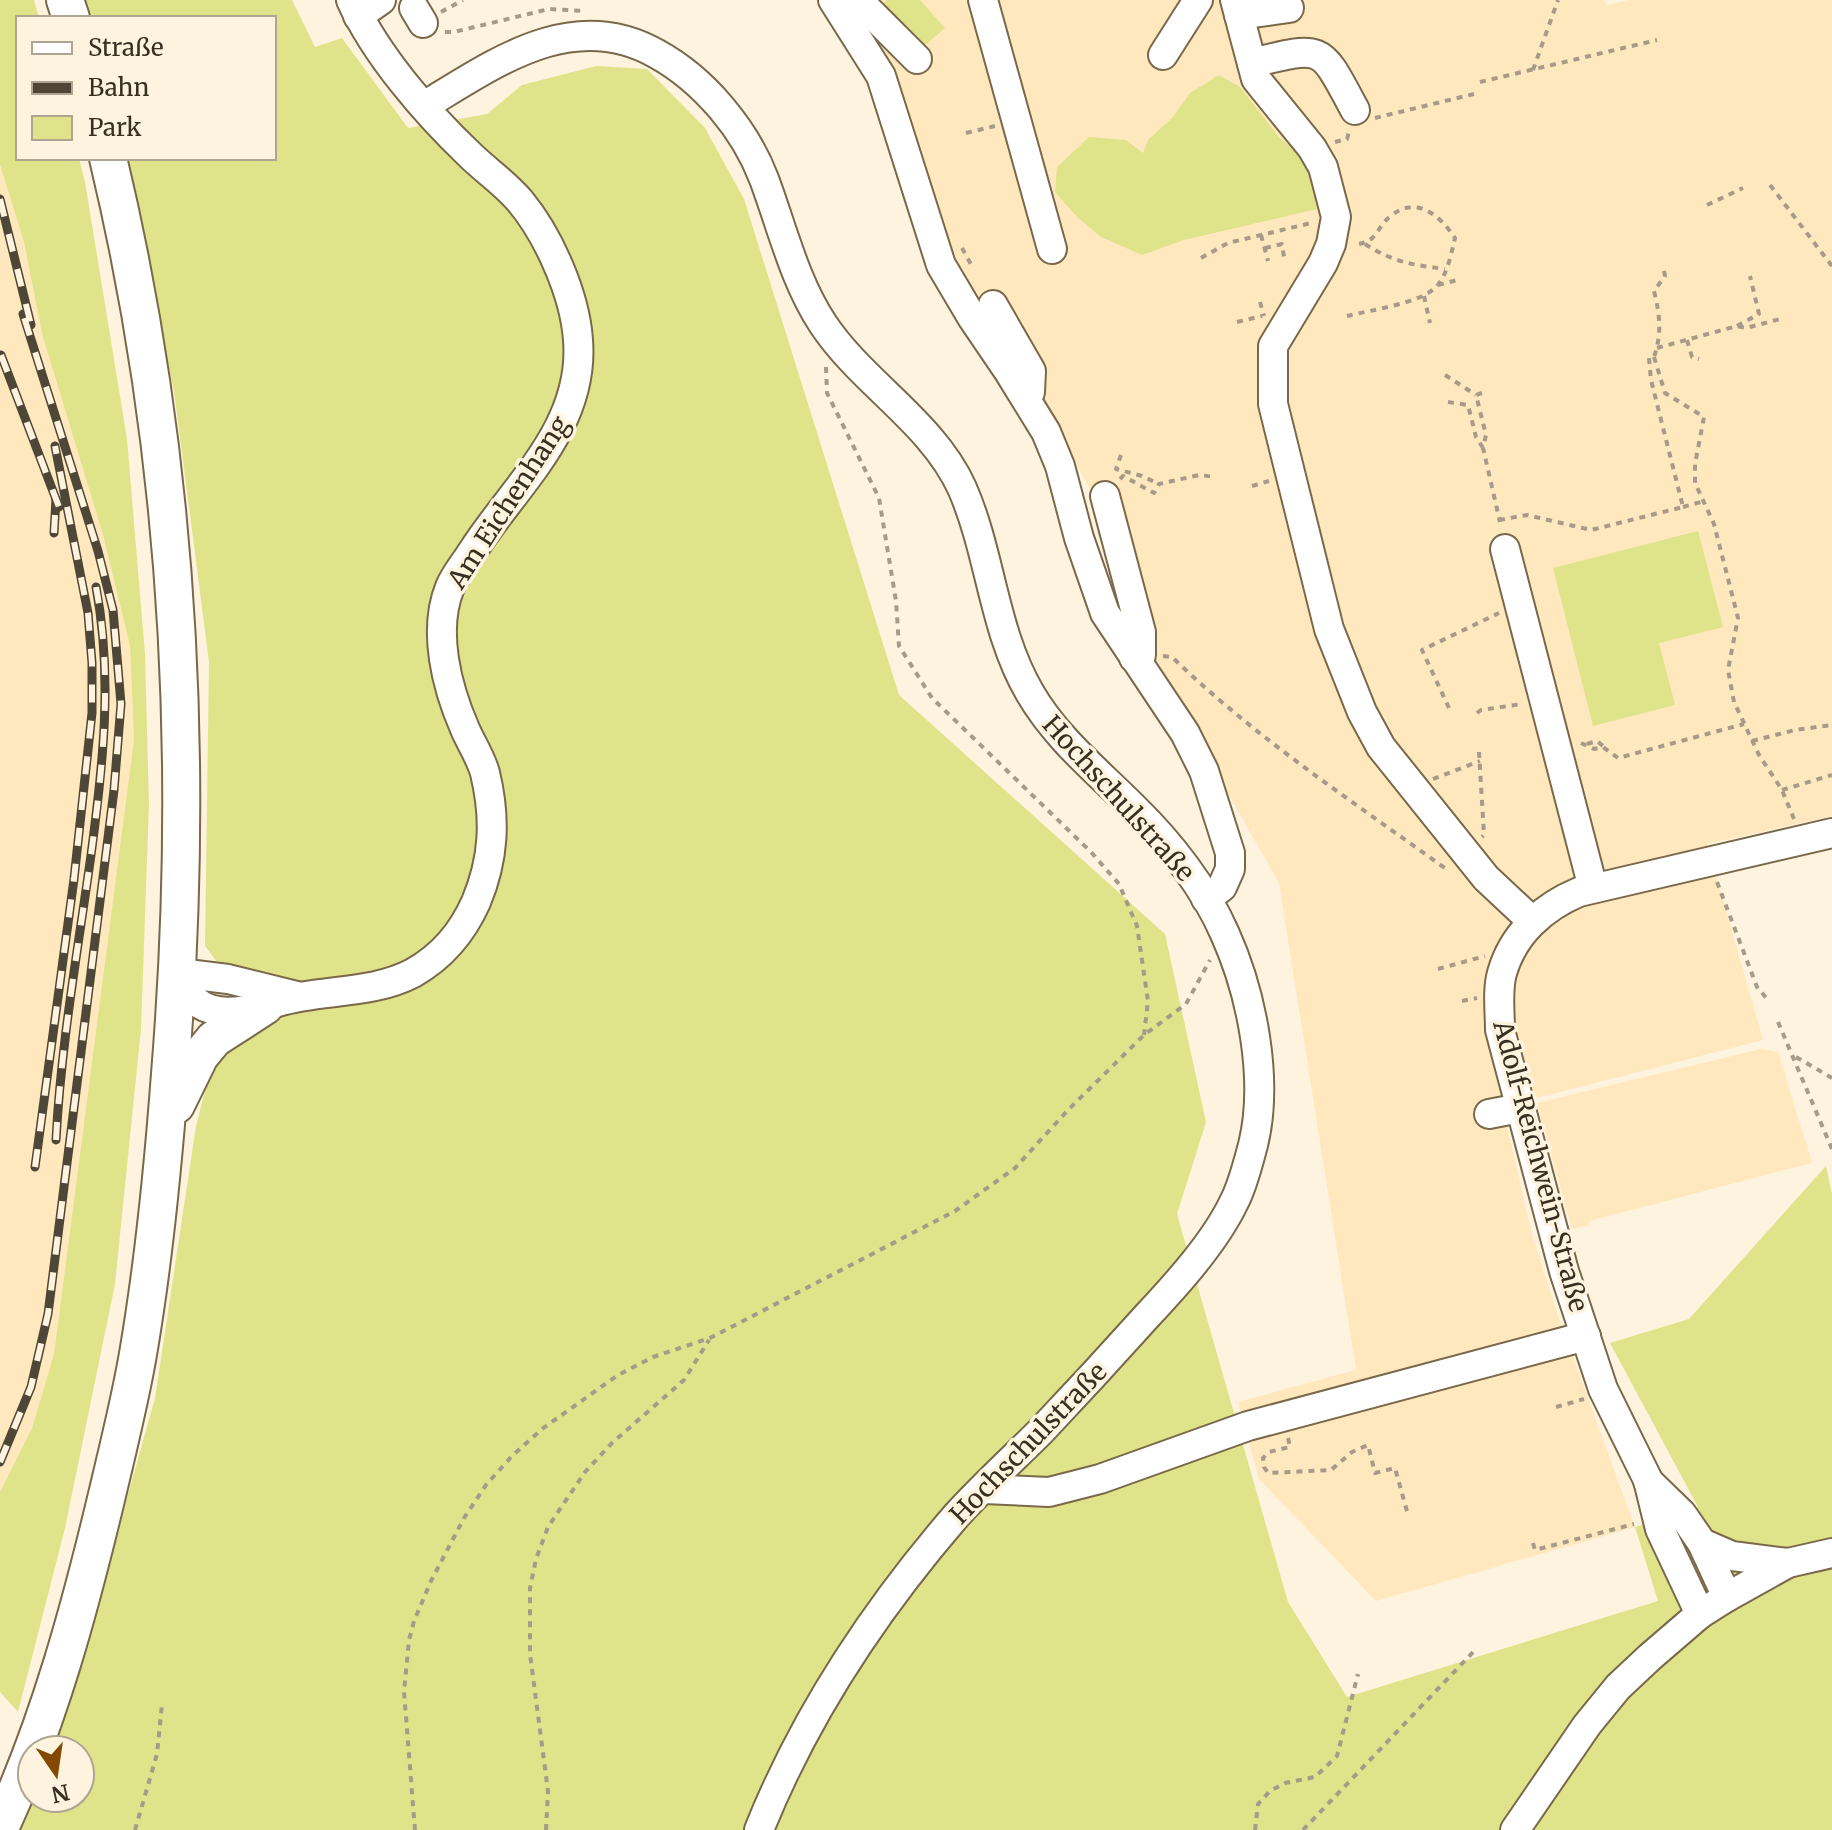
<svg xmlns="http://www.w3.org/2000/svg" width="1832" height="1830" viewBox="0 0 1832 1830" font-family="Merriweather,serif">
	<rect width="100%" height="100%" fill="#fef3de"/>
	<!-- built -->
	<g fill="#ffe8be">
		<path d="M883,0h721l2,5 24,-5h202v816l-125,28 56,196 -230,59 -28,18 27,118 27,84 76,208 -259,74 -117,-122 -21,-77 118,-32 -77,-487 -149,-262 -30,-114 -71,-129 -76,-121 -88,-253z"/>
		<path d="M0,165l24,77 18,92 61,201 27,111 4,93 -80,615 -22,74 -32,64z"/>
		<path d="M1761,1049l17,3 34,111 -223,58v4l-17,4 -35,-126z"/>
	</g>
	<!-- green -->
	<g fill="#dfe48b">
		<path d="M0,0h34l5,18h-21v140h61l6,24 42,257 18,215 4,150 -8,225 -26,255 -50,244 -47,184 -18,-20v-200l32,-64 22,-74 80,-615 -4,-93 -27,-111 -61,-201 -18,-92 -24,-77z"/>
		<path d="M85,0h207l23,47 27,-9 66,90 79,-14 35,-29 74,-19 51,3 58,59 39,71 155,496 266,239 41,188 -29,92 111,388 59,95 311,-96 -23,-74 63,-20 -88,-164 79,-24 137,-153 6,28v636h-1815l15,-32h48v-48h-32l33,-87 74,-265 41,-272 15,-59 25,-24 30,-15 -61,-82 4,-284 -35,-271 -51,-233h151v-140h-183z"/>
		<path d="M887,0h33l25,28 -22,19 -41,-43z"/>
		<path d="M1219,75l21,12 39,50 19,17 11,21 8,34 -133,31 -42,15 -41,-18 -24,-20 -22,-25 2,-25 32,-30 37,3 17,13 5,-13 25,-23 17,-24z"/>
		<path d="M1698,531l25,96 -64,16 16,62 -82,21 -40,-158z"/>
	</g>
	<g fill="none" stroke-linecap="round" stroke-linejoin="round">
		<!-- minor casing -->
		<g stroke="#796849" stroke-width="32">
			<g id="minor">
				<path d="M833,0l48,76 60,189 32,54 36,53 37,60 14,34 19,72 26,75 80,120 19,38 26,82v16l-8,18 -16,12"/>
				<path d="M858,0l59,59"/>
				<path d="M983,0l69,249"/>
				<path d="M1235,0l21,79 56,69 11,19 13,50 -5,27 -8,19 -50,83v58l56,225 33,83 19,35 105,131 46,43"/>
				<path d="M414,8l9,15"/>
				<path d="M1239,15l50,-7"/>
				<path d="M358,16l23,-16"/>
				<path d="M1163,55l35,-55"/>
				<path d="M1252,63c73,-18 68,-18 103,47"/>
				<path d="M424,106c71,-43 149,-100 233,-52 47,26 88,75 107,125 18,48 30,101 59,145 39,59 109,98 139,164 29,66 31,142 68,205 26,45 67,78 104,115 36,35 71,80 91,126 27,60 44,146 28,211 -5,18 -10,40 -19,57 -19,40 -57,82 -87,114 -35,39 -70,77 -106,115 -28,28 -58,55 -85,85 -81,94 -151,199 -197,314"/>
				<path d="M993,305l38,66 -1,21"/>
				<path d="M1105,496l36,136v23l-7,3"/>
				<path d="M1505,549l88,339"/>
				<path d="M179,973c5,9 10,22 18,29 20,17 59,7 81,0 43,-13 93,-7 135,-29 30,-17 49,-40 63,-71 18,-43 20,-83 9,-129 -4,-15 -14,-30 -20,-44 -18,-41 -33,-98 -15,-142 5,-12 15,-24 22,-35 43,-67 113,-125 106,-212 -3,-45 -29,-104 -58,-139 -15,-18 -35,-31 -51,-47 -43,-41 -94,-100 -118,-154"/>
				<path d="M179,973l49,6 69,17"/>
				<path d="M1489,1114l31,-6"/>
				<path d="M1648,1481l34,33 20,29 25,54"/>
				<path d="M984,1489l65,3 51,-13 148,-53 338,-90"/>
				<path d="M1702,1543l30,13 56,7"/>
				<path d="M1700,1614l-40,-85 -12,-49 -45,-91 -39,-118 -64,-241c0,-19 -3,-39 2,-57 11,-39 41,-66 77,-81l253,-59"/>
				<path d="M1515,1830l72,-105 31,-38 32,-30 50,-43 27,-17 61,-34 44,-10"/>
			</g>
		</g>
		<!-- major casing -->
		<g stroke="#796849" stroke-width="40">
			<g id="major">
				<path d="M65,0l6,18"/>
				<path d="M176,1105l24,-49 14,-17 51,-33"/>
				<path d="M0,1828c49,-105 80,-220 107,-333 11,-47 23,-94 31,-141 16,-93 25,-186 32,-280 25,-307 10,-616 -62,-916"/>
			</g>
		</g>
		<!-- path -->
		<g stroke="#a49b89" stroke-width="4" stroke-dasharray="6 6" stroke-linecap="butt">
			<path d="M441,12l22,-12"/>
			<path d="M445,32h9l95,-23 36,2"/>
			<path d="M1533,70l25,-70"/>
			<path d="M1480,82l177,-42"/>
			<path d="M1375,118l99,-24"/>
			<path d="M966,133l29,-7"/>
			<path d="M1335,142l12,-3 2,-7"/>
			<path d="M1770,185l62,81"/>
			<path d="M1707,205l36,-17"/>
			<path d="M1261,235l7,26"/>
			<path d="M1365,244c28,18 48,21 80,25"/>
			<path d="M962,248l11,20"/>
			<path d="M1265,248l17,-4 2,13"/>
			<path d="M1201,258l27,-15 83,-20"/>
			<path d="M1438,285l23,-6"/>
			<path d="M1424,296l6,27"/>
			<path d="M1260,302l4,14"/>
			<path d="M1347,316c24,-6 75,-13 90,-30 11,-13 14,-32 18,-48 -14,-21 -37,-43 -63,-23 -18,13 -11,26 -38,30"/>
			<path d="M1237,322l25,-6"/>
			<path d="M1737,326l22,-12 -9,-38"/>
			<path d="M1687,340l5,17 7,2"/>
			<path d="M1657,348l80,-22 9,2 38,-10"/>
			<path d="M1654,357l11,36 39,24 -9,47v19l19,41 24,94 -10,52 6,32 25,53 23,35 12,29"/>
			<path d="M826,367l1,26 52,105 17,103 3,45 33,52 159,154 28,32 18,42 11,75 -4,34"/>
			<path d="M1445,375l31,20"/>
			<path d="M1482,393l-6,2 10,40 -3,13 17,74"/>
			<path d="M1448,402l20,3 8,32 7,11"/>
			<path d="M1121,455l-5,14 26,7 17,8"/>
			<path d="M1120,479l3,-3 31,17 5,-9 40,-9 16,2"/>
			<path d="M1252,486l17,-5"/>
			<path d="M1683,507l21,-6"/>
			<path d="M1499,520l28,-5 64,15 92,-23 -32,-127 -2,-22 5,-1c8,-23 6,-42 0,-66l11,-15 -2,-10"/>
			<path d="M1163,656l9,1c84,81 181,145 277,214"/>
			<path d="M1449,708l-27,-58 77,-37"/>
			<path d="M1477,713l4,-3 41,-6"/>
			<path d="M1752,741l43,-11 37,-5"/>
			<path d="M1581,743l13,6 9,-2 15,11 126,-34"/>
			<path d="M1587,744l10,-3 6,5"/>
			<path d="M1479,752l5,83 -2,2"/>
			<path d="M1433,779l47,-18"/>
			<path d="M1782,790l50,-15"/>
			<path d="M1717,882l40,105 11,13"/>
			<path d="M1438,969l47,-13"/>
			<path d="M1462,1001l15,-3"/>
			<path d="M1778,1022l54,127"/>
			<path d="M1796,1057l36,21"/>
			<path d="M1556,1407l28,-8"/>
			<path d="M1288,1438l2,9 -21,5 -6,6 1,9 4,6 63,-3 21,-18 16,-7 7,28 20,-5 13,47"/>
			<path d="M1533,1543l2,7 99,-26"/>
			<path d="M135,1830l22,-76 5,-50"/>
			<path d="M415,1830l-11,-138 5,-52 5,-19 17,-40 33,-63 22,-33 26,-29 30,-27 76,-54 35,-18 57,-19 245,-127 60,-43 53,-58 76,-75 42,-31 24,-44"/>
			<path d="M546,1830l2,-39 -18,-137v-66l6,-29 12,-32 37,-55 27,-29 72,-63 25,-40"/>
			<path d="M1255,1830l3,-26 12,-13 15,-8 30,-6 22,-21 21,-82"/>
			<path d="M1303,1830l174,-182"/>
		</g>
		<!-- minor -->
		<use href="#minor" stroke="#fff" stroke-width="28"/>
		<!-- major -->
		<use href="#major" stroke="#fff" stroke-width="36"/>
		<!-- rail casing -->
		<g stroke="#4e4738" stroke-width="9">
			<g id="rail">
				<path d="M0,199l31,126"/>
				<path d="M1,355l58,152"/>
				<path d="M54,533l2,-34"/>
				<path d="M56,1140c5,-96 22,-191 35,-285 12,-90 22,-178 5,-268"/>
				<path d="M35,1167l39,-288 18,-166v-50l-4,-50 -33,-167"/>
				<path d="M0,1462l31,-75 17,-73 66,-524 7,-86 -8,-94 -15,-59 -75,-237"/>
			</g>
		</g>
		<!-- rail -->
		<use href="#rail" stroke="#fef3de" stroke-width="6" stroke-dasharray="18" stroke-linecap="butt"/>
	</g>
	<g text-anchor="middle" dominant-baseline="central" stroke-width="7" stroke-linejoin="round" paint-order="stroke">
		<!-- street labels -->
		<g font-size="26" fill="#373022" stroke="#fef3de">
			<text transform="translate(508 502) rotate(-57)">Am Eichenhang</text>
			<text transform="translate(1119 798) rotate(48)">Hochschulstraße</text>
			<text transform="translate(1541 1166) rotate(75)">Adolf-Reichwein-Straße</text>
			<text transform="translate(1028 1443) rotate(-46)">Hochschulstraße</text>
		</g>
	</g>
	<!-- legend -->
	<rect x="16" y="16" width="260" height="144" fill="#fef3de" stroke="#aea593" stroke-width="2"/>
	<rect x="32" y="42" width="40" height="12" fill="#ffffff" stroke="#aea593" stroke-width="2"/>
	<text x="88" y="56" font-size="24" fill="#373022">Straße</text>
	<rect x="32" y="82" width="40" height="12" fill="#4e4738" stroke="#aea593" stroke-width="2"/>
	<text x="88" y="96" font-size="24" fill="#373022">Bahn</text>
	<rect x="32" y="116" width="40" height="24" fill="#dfe48b" stroke="#aea593" stroke-width="2"/>
	<text x="88" y="136" font-size="24" fill="#373022">Park</text>
	<!-- north arrow -->
	<g transform="translate(56 1774) rotate(167)"><circle r="38" fill="#fef3de" stroke="#aea593" stroke-width="2"/>
	<path d="M0-6L14 30L0 20L-14 30Z" fill="#834900"/>
	<text y="-12" font-size="22" font-weight="bold" text-anchor="middle" fill="#373022">N</text>
	</g>
</svg>
